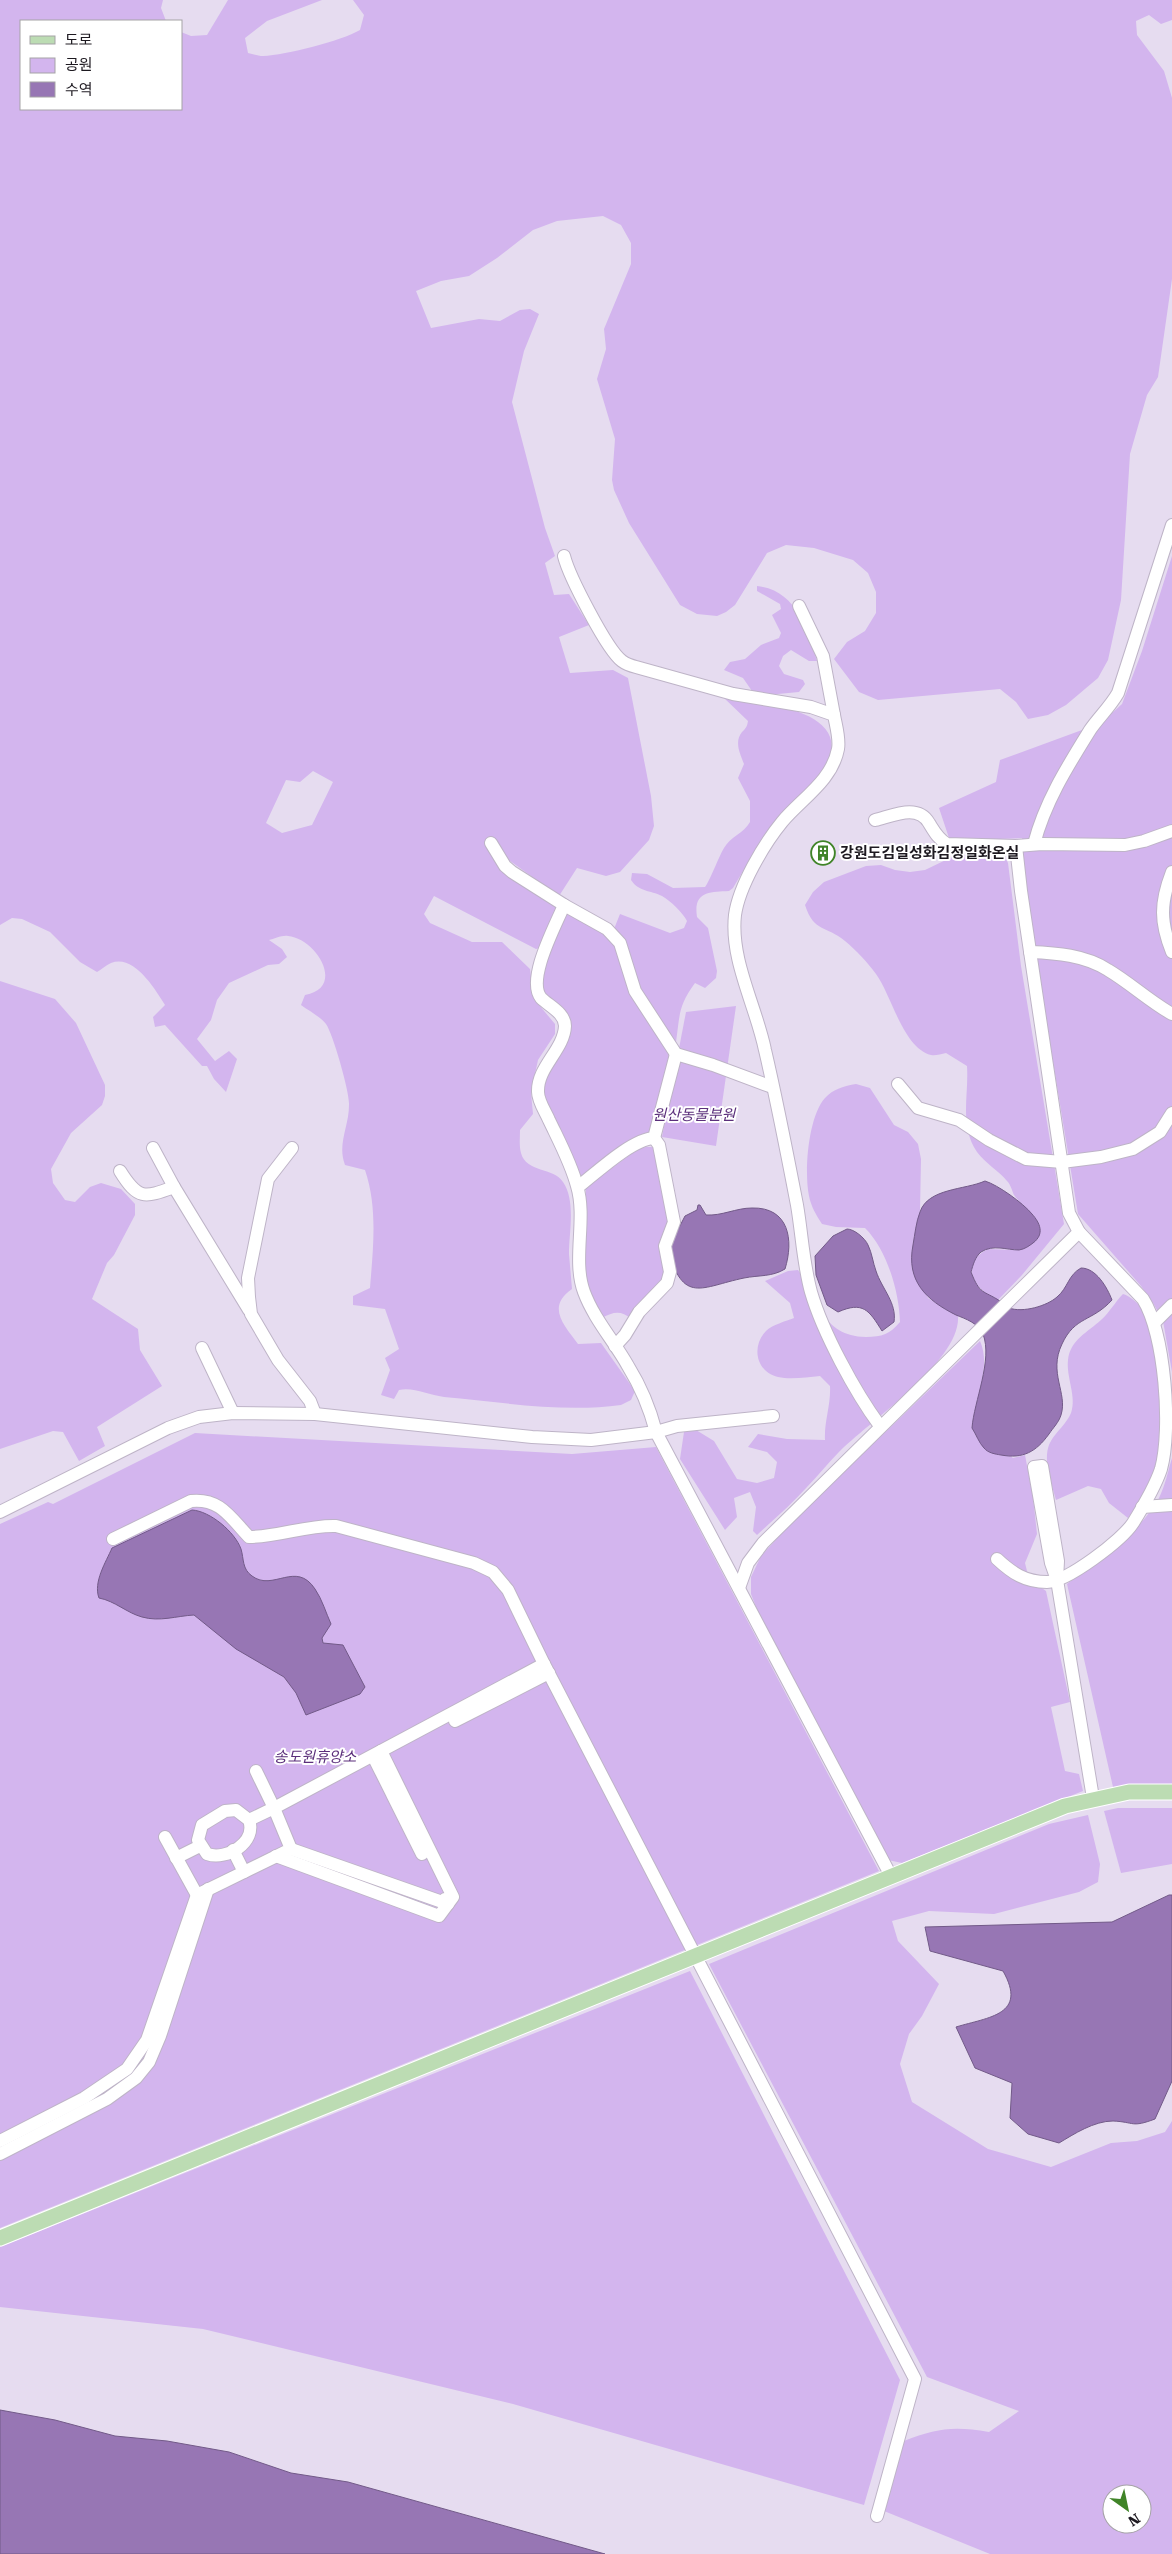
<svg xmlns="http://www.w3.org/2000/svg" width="1172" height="2554" viewBox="0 0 1172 2554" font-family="'Roboto Serif','Noto Sans KR',serif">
	<rect width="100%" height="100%" fill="#e6dcf0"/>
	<!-- green -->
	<g fill="#d3b5ee" fill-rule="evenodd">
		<path d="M0,0h163l-2,8 5,13h-145v88h160v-77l10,4 16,-1 21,-35h94l-55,21 -22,17 3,15c5,1 10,3 15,3 23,-1 78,-15 97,-26l4,-15 -11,-15h819v20l-11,4 -12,-9 -13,6 1,14 27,36 8,27v181l-14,98 -11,18 -17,59 -9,146 -13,60 -10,18 -32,27 -18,10 -20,4 -12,-17 -16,-13 -122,11 -19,-8 -25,-33 13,-17 18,-11 11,-18v-21l-8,-19 -15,-13 -39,-12 -28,-3 -19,8 -32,52 -9,7 -9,4 -20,-2 -17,-9 -51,-82 -15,-33 -2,-10 3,-41 -18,-60 9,-30 -2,-20 27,-65v-21l-10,-18 -18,-9 -46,5 -24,9 -36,28 -28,18 -28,5 -25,10 15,37 48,-9 21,2 20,-11 10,-1 9,5 -15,37 -12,51 33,126 10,28 -10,7 9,32 15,-1 20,31 -30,12 11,36 43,-3 15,8 23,118 3,30 -5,14 -29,32 -14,4 -29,-8 -18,28 -56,-40 -9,-16 -9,1 12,21 62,46 -19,40 -4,1 -102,-53 -10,18 6,9 42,19h30l28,27 4,30 21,25v10l-17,26 -7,33 2,21 -13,16c0,7 -1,16 1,23 5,20 33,14 42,29 13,19 6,50 6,72 1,12 2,23 3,35 -26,18 -8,36 6,55l23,-1 34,48 -4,9 -10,5c-58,8 -120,-3 -177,-8 -16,-2 -30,-10 -45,-7l-5,9 -13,-4 9,-25 -5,-12 14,-9 -14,-40 -32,-4v-9l17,-8c3,-39 8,-80 -5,-118l-20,-5c-8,-21 4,-38 4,-60 1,-12 -16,-71 -23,-81 -5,-7 -17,-13 -25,-19l4,-10c42,-8 10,-57 -17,-59 -6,-1 -14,3 -19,4l13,9 5,8 -8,7 -11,1 -39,18 -12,17 -6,20 -14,19 18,22 14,-10 8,8 -11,33 -12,-13 -7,-13h-5l-37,-41 -10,2 -2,-10 12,-12c-10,-16 -31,-51 -54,-42 -5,2 -10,7 -14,9l-17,-10 -30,-30 -28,-13 -10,-1 -12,7zM313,771l20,11 -21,43 -30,8 -16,-10 20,-43 14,2z"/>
		<path d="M1172,556v816l-9,-51 -10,-18 -12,-17 -63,-72 -54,-329 -2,-47 -72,3 -11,-33 57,-26 4,-22 101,-37 21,-19 20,-53z"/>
		<path d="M757,586c39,4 51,43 60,75h-8l-18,-11 -8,6 -4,10 5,8 19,6 2,4 -6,8 -32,3 -15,-4 -9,-13 -19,-8 6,-8 15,-3 16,-14 18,-7 2,-5 -9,-18 9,-6 -1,-5 -23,-13z"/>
		<path d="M723,697c37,6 139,12 100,75 -10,16 -30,29 -42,43 -20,22 -33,48 -48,73l-4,3c-19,1 -36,0 -32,26l11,11 9,43 -1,7 -11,10 -10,-5c-17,23 -15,32 -19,59l-37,-52 -25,-61 6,-15 50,19 14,-5 3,-7c-4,-8 -16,-20 -25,-25 -12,-6 -23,-4 -31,-16l1,-7 15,1 26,14 32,-1c4,-4 14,-31 19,-39 6,-11 20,-15 26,-26v-21l-12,-23 6,-14c-4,-11 -10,-22 -2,-32 4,-4 5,-5 6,-11z"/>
		<path d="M1002,850l6,13 13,103 43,258 -42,51 -24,25c-24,-10 -40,-36 -10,-51l32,1 18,-11c7,-21 -14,-29 -24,-44 -2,-4 -3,-10 -7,-14 -9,-11 -21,-17 -30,-29 -18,-27 -8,-56 -10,-86l-21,-13c-5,1 -11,3 -15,2 -28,-7 -39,-59 -55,-81 -8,-11 -20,-24 -31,-33 -19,-16 -31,-8 -40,-36l8,-13 11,-10 42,-16 15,-1 14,5 15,2 15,-2 27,-13z"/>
		<path d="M568,913h6l38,27 57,114 -17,79 -72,45 -36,-77 -2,-15 25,-54c-8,-13 -19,-26 -25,-40 -8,-20 14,-58 22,-77z"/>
		<path d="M0,981l55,18 21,24 29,62v11l-3,9 -31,28 -20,36 2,14 12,17 10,2 15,-15 11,-4 20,6 14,15v11l-21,40 -7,8 -15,36 46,30 2,21 22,36 -65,41 8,19 -26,15 -16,-29 -10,-1 -53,18z"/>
		<path d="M736,1006l-20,140 -54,-9 24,-125z"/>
		<path d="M856,1084l14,4 24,37 14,7 10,12 3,15 -1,52 -8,40 16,47 30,18c3,45 -90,106 -120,137 -11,11 -20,23 -31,34 -15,17 -33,32 -50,48l-4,-4 3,-24 -6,-15 -16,6 3,19 -12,13 -45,-71 4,-27 12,-2 18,11 23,38 20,4 17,-5 3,-16 -10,-10 -19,-5 10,-13 29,5 38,1c-1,-18 6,-35 5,-54l-10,-10c-13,1 -29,4 -42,1 -22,-5 -27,-31 -12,-46 6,-6 20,-10 28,-13l-4,-15 -25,-22 23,-10 10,-1c22,30 23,66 68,67 16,0 24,-3 34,-15 -1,-31 -13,-72 -35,-94l-29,-1 -14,-3c-6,-9 -11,-18 -13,-28 -5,-24 -1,-79 16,-98 8,-9 19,-12 31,-14z"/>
		<path d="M646,1147h6l6,7 12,69 -5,54 -34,42c-10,-9 -18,-7 -29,-1l-18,-40 2,-91 52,-38z"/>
		<path d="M1123,1294c7,2 19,12 23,19 15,28 18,124 9,155 -5,17 -17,35 -27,50l-19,-15 -8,-14 -13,-3 -32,14c-4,-16 -15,-43 -5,-59 5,-9 16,-18 20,-28 6,-16 -5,-36 -3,-53 2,-20 20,-28 33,-40 9,-8 14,-18 22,-26z"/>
		<path d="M980,1341c12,27 -6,59 -7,87l40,30 12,-3 8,42 4,37 -12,29 4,16 17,12 24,111 -19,5 14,64 14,3 4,17 -181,72 -14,-3 -130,-248 -7,-18v-17l10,-21 32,-35z"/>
		<path d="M195,1433l377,21 84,-7 223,424 -879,357v-704l48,-22 5,2z"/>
		<path d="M1172,1458v326l-59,3 -46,-203c31,-25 72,-50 92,-86 6,-12 9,-27 13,-40z"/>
		<path d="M1118,1808h54v56l-51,9 -17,-62z"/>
		<path d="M1088,1815l12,49 -2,18 -19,10 -85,22 -65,-3 -37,10 6,20 41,43 -17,32 -13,18 -9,30 12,38 76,47 63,18 60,-24 26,-2 28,-9 7,-11v433h-182l-106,-43 20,-70c33,-13 50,-15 85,-9l30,-21 -92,-34 -218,-413 340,-140zM1112,2494h30v30h-30z"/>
		<path d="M690,1971l210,409 -36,125 -351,-101 -310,-75 -203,-22v-60z"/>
	</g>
	<!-- water -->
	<g fill="#9776b4" stroke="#725a88">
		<path d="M985,1181c13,4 38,22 47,33 8,9 13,20 1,29 -4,3 -8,6 -14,7 -12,0 -26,-6 -38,2 -6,5 -8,13 -10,20 9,23 12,18 29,29 3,2 6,6 9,7 14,5 38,-2 48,-11 11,-9 11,-22 24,-29 15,0 26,19 31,32 -20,22 -37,16 -50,44 -14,29 6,49 -1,71 -2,7 -8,13 -12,19 -13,18 -26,25 -48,21 -6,-1 -13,-2 -17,-7 -5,-5 -8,-14 -12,-20 2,-27 21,-68 11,-94 -5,-11 -17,-15 -27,-19 -30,-15 -50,-34 -43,-70 2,-11 3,-23 7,-33 8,-24 45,-22 65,-31z"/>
		<path d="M698,1205h2l6,10c16,1 30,-7 46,-7 37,-1 42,32 33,61 -13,8 -26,6 -41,9 -43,9 -61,27 -76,-29l17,-33 12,-6z"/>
		<path d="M847,1229c7,0 18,9 21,16 4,8 5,18 8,26 6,18 21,32 18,51l-12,9c-13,-21 -19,-30 -44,-19l-11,-7 -11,-30 -1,-19 18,-20z"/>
		<path d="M192,1510c18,1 43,22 49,39 3,10 1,20 11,27 21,16 44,-16 63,13 7,10 11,24 16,35l-9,14 1,5 20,2 22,42 -5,7 -54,21 -10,-22 -12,-16 -48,-28 -42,-34c-18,1 -34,7 -52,2 -15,-4 -27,-16 -43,-19 -6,-16 7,-36 13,-50z"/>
		<path d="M1169,1895h3v186l-17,38c-24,9 -20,3 -42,2 -19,0 -39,13 -54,22l-31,-9 -18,-16 2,-35 -37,-15 -19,-41c33,-10 72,-12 47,-56l-73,-20 -5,-24 187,-5z"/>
		<path d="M0,2410l55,10 60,16 52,5 62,11 62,21 57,9 257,72h-605z"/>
	</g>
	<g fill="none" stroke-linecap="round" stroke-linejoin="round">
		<!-- minor casing -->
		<g stroke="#beb4c7" stroke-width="14">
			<g id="minor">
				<path d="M564,556c5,20 43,94 58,105 4,3 10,5 14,6l97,27 78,13 23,8c2,11 6,24 4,34 -6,32 -37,50 -56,73 -18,22 -43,64 -47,93 -5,45 21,91 30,135 12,51 22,103 32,155 5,29 6,58 14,87 12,41 44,100 69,134"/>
				<path d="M799,606l24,50 11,59"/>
				<path d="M875,820c17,-4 43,-17 54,3 5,8 9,16 18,21l69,2 26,-2 83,1 19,-4 28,-10"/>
				<path d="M491,843l14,23 7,6 52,33"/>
				<path d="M1034,844c11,-42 33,-77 56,-114 9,-13 20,-23 28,-37l54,-168"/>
				<path d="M1172,872c-12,31 -12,50 0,80"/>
				<path d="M1030,952c26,1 55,3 78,18 22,13 41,31 64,44"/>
				<path d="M898,1084l20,24 41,12 30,20 37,19 36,3 39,-5 32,-8 27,-17 12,-19"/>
				<path d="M772,1087l-59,-22 -37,-11 -41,-63 -15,-48 -13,-14 -43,-24c-8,20 -38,74 -23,93 8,8 24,15 24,28 -1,24 -28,41 -27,66 0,9 7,19 11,28 10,21 22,43 28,66 10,33 -5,74 7,106 10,27 30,49 44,74 13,21 22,43 28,66l235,444"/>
				<path d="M153,1148l21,39 75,123"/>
				<path d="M292,1148l-24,31 -20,99 1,19 2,17 27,46 32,41 5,13"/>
				<path d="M120,1171c18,29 24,27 54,16"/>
				<path d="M578,1187c18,-14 54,-48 76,-49l22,-84"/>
				<path d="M1155,1322l17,-17"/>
				<path d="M615,1346l10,-11 14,-23 28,-29 3,-11 -5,-26 9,-24 -15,-77 -5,-7"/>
				<path d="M202,1348l31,65"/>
				<path d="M1142,1507l30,-2"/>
				<path d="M0,1512l168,-84 31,-11 34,-4 82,1 217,23 59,3 65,-8 21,-6 96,-10"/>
				<path d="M113,1539l78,-38c29,-3 39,16 58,36 30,0 57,-12 87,-11l138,37 19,9 15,18 36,74 371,715 -38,137"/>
				<path d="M997,1559c15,14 28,23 50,23 20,0 75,-42 86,-59 10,-16 22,-36 28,-54 11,-40 4,-135 -18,-170l-64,-67 -10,-19 -48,-322 -5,-45"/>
				<path d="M1057,1580l-6,-17 -17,-96 8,-1 16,95 -1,19 36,218"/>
				<path d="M739,1588l9,-25 15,-20 316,-311"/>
				<path d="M455,1721l94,-48"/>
				<path d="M373,1756l49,98"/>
				<path d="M236,1810l13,10c8,22 -22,41 -42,34l-9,-14 4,-15 23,-14z"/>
				<path d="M249,1820l25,-12 -18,-37"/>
				<path d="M165,1837l32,58 94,-46 -17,-41 270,-144"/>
				<path d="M291,1849l157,55 -3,-5"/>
				<path d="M233,1850l11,22"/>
				<path d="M276,1856l163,60 14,-19 -72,-146"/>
				<path d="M176,1858l24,-12"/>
				<path d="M0,2141l84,-43 43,-29 20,-29 50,-145"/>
				<path d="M0,2154l107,-55 29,-21 13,-16 11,-26 48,-147"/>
			</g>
		</g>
		<!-- major casing -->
		<g stroke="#fff" stroke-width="17">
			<path id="major" d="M0,2238l1065,-432 64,-14h43"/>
		</g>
		<!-- minor -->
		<use href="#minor" stroke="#fff" stroke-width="12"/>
		<!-- major -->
		<use href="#major" stroke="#bcdcb3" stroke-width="15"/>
	</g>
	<!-- icons -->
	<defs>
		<g id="building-ring" transform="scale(1.25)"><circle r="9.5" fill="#fff" stroke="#408428" stroke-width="1.5"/><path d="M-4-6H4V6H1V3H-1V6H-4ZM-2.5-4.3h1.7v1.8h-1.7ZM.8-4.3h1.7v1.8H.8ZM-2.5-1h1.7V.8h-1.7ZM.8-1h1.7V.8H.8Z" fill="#408428"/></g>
	</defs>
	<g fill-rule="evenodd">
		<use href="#building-ring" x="823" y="853"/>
	</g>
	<g text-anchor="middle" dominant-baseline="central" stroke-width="4" stroke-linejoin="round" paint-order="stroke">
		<!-- poi labels -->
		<g font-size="15" font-weight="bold" fill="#1d1920" stroke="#fff" text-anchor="start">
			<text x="840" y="853">강원도김일성화김정일화온실</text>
		</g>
		<!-- park labels -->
		<g font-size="15" font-style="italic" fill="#5b2f7b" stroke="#fff">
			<text x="694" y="1115">원산동물분원</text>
			<text x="315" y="1757">송도원휴양소</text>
		</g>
	</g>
	<!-- legend -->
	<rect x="20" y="20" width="162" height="90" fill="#ffffff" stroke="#a5a3a6"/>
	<rect x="30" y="36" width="25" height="8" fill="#bcdcb3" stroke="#a5a3a6"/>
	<text x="65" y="45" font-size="15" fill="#1d1920">도로</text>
	<rect x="30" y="58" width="25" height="15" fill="#d3b5ee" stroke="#a5a3a6"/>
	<text x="65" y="70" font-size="15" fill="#1d1920">공원</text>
	<rect x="30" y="82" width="25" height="15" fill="#9776b4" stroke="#a5a3a6"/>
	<text x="65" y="95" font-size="15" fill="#1d1920">수역</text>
	<!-- north arrow -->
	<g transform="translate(1127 2509) rotate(147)"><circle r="24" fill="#ffffff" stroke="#a5a3a6"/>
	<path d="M0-4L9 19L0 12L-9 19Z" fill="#408428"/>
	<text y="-8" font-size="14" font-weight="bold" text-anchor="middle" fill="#1d1920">N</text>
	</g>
</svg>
